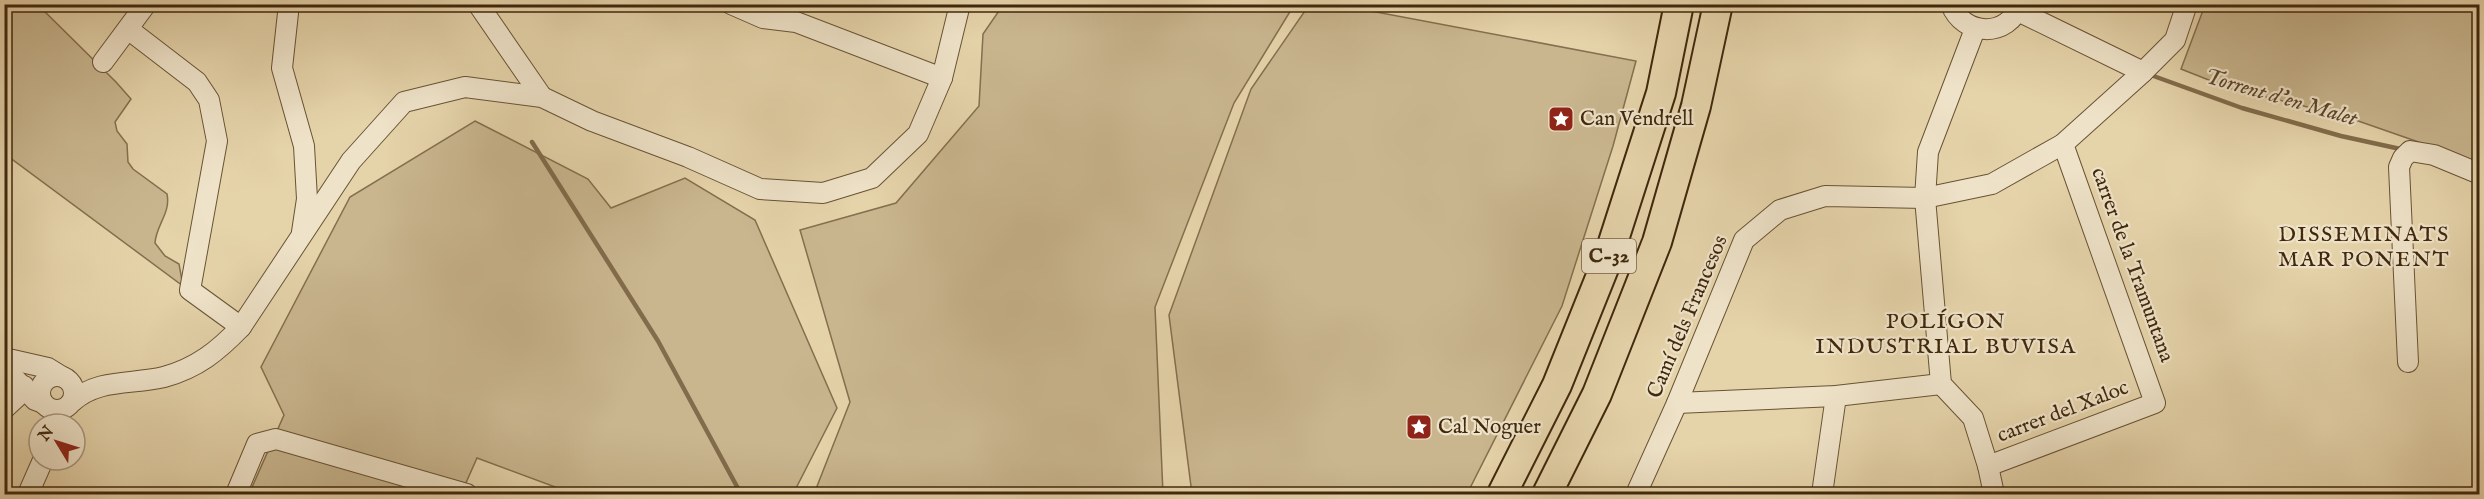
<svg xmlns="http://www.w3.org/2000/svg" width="2484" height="499" viewBox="0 0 2484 499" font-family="'IM FELL English',serif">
	<rect width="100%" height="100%" fill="#e5d3aa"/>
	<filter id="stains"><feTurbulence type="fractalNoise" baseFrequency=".00333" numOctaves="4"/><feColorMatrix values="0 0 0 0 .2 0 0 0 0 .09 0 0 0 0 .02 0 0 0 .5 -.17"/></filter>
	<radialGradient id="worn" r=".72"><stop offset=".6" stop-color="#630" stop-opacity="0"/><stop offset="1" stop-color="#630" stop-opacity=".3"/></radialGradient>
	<!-- green -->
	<g fill="#c9b68f" stroke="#846f4e" stroke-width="1.5">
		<path d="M4,5h34l78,77 15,17 -16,23 2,9 10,13 1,18 5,7 34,25c4,19 -11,31 -12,49l10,13 14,8 4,22 -178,-132z"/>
		<path d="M1255,5l36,5 -57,93 -79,204 8,187h-349l36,-92 -50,-172 96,-27 83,-97 4,-72 20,-29z"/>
		<path d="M1309,5h30l297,56 -23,85 -51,160 -95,188h-275l-23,-179 82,-226z"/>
		<path d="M2205,5h274v162l-49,-21 -89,-31 -112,-27 -48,-19z"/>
		<path d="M475,121l113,58 23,29 74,-30 70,42 82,188 -44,86h-219l-97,-36 -16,36h-212l35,-79 -23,-48 89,-170z"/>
	</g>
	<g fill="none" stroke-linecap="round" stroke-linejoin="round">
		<!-- stream -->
		<g stroke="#816c4b" stroke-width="4.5">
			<path d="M2148,74l94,34 99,28 64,14"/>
			<path d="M532,142l126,199 83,153"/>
		</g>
		<!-- minor casing -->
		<g stroke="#695334" stroke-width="22">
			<g id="minor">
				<path d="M289,4l-7,64 22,78 3,53 -5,33"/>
				<path d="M478,4l64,93"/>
				<path d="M731,4l32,14 33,4 146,56"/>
				<path d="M1951,4c12,33 58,34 69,0"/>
				<path d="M2018,11l125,61 32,-32 12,-36"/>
				<path d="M128,29l69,53 12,18 8,41 -27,149 51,37"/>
				<path d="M103,62l43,-58"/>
				<path d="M4,358l44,10 13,8"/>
				<path d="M2408,362l-9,-195 4,-9 7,-7 24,4 46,19"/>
				<path d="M4,367l31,33 8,3"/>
				<circle cx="57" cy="393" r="17"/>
				<path d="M1941,384l-16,-186 3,-46 47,-123"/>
				<path d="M1941,384l32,34 15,48 6,28"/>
				<path d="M72,402c26,-24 60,-17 92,-25 33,-9 54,-26 77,-50l110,-166 53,-59 61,-15 77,10 50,24 96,36 72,32 63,4 49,-15 46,-44 24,-56 18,-74"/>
				<path d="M1677,403l159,-7 105,-12"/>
				<path d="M4,409l13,-12 7,-11"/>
				<path d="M1988,466l167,-63 -92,-259"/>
				<path d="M28,494l15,-34"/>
				<path d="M236,494l21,-50 19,-5 191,55"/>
				<path d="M1636,494l41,-91 67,-163 36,-30 45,-14 100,2 67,-14 71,-40 80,-72"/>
				<path d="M1822,494l14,-98"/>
			</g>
		</g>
		<!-- highway casing -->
		<g stroke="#40280d" stroke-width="32">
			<g id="highway">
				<path d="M1502,494l55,-109 51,-127 53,-165 18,-89"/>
				<path d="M1547,494l50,-100 60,-152 39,-136 22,-102"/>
			</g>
		</g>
		<!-- minor -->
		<use href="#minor" stroke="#eee2c8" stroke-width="20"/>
		<!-- highway -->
		<use href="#highway" stroke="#e5d3aa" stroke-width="28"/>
	</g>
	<!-- icons -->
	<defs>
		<g id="sight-square" transform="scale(1.35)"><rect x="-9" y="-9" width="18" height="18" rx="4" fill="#8f2418" stroke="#eee2c8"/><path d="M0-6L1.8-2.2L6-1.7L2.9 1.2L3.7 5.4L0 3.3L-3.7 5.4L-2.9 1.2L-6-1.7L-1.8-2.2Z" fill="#fff"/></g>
	</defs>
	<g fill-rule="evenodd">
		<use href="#sight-square" x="1561" y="119"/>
		<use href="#sight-square" x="1419" y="427"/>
	</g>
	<g text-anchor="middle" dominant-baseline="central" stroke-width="4.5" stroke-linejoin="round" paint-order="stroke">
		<!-- shield labels -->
		<rect fill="#eee2c8" stroke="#746045" stroke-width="1.5" x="1582" y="239" width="54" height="34" rx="4.5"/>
		<g font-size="20" font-weight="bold" fill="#40280d">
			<text x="1609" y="256">C-32</text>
		</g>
		<!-- poi labels -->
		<g font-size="21" fill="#40280d" stroke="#eee2c8" text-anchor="start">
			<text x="1580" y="119">Can Vendrell</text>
			<text x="1438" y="427">Cal Noguer</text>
		</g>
		<!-- street labels -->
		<g font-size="21" fill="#40280d" stroke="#eee2c8">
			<text transform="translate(2132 265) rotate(70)">carrer de la Tramuntana</text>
			<text transform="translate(1688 317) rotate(-67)">Camí dels Francesos</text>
			<text transform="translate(2063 412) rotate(-21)">carrer del Xaloc</text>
		</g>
		<!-- water labels -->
		<g font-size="22" font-style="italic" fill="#5b4427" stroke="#eee2c8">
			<text transform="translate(2281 98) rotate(16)">Torrent d'en Malet</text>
		</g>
		<!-- neighbourhood labels -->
		<g font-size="22" letter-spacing="1.5" fill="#40280d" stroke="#eee2c8">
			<text x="2364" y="235">DISSEMINATS<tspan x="2364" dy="25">MAR PONENT</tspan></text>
			<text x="1946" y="322">POLÍGON<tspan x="1946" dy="25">INDUSTRIAL BUVISA</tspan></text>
		</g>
	</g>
	<!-- margin -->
	<rect width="2484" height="499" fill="none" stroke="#e5d3aa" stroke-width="24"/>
	<rect x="6" y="6" width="2472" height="487" fill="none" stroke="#40280d" stroke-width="3"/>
	<rect x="12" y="12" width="2460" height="475" fill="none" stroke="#40280d" stroke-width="1.5"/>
	<!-- north arrow -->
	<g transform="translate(57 442) rotate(308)"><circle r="28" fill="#eee2c8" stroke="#a8987d" stroke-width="1.5"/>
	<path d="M0-4.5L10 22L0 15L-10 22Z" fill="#8f2418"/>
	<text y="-9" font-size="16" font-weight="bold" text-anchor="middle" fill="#40280d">N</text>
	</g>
	<rect width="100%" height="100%" filter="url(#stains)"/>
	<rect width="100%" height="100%" fill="url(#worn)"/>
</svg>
